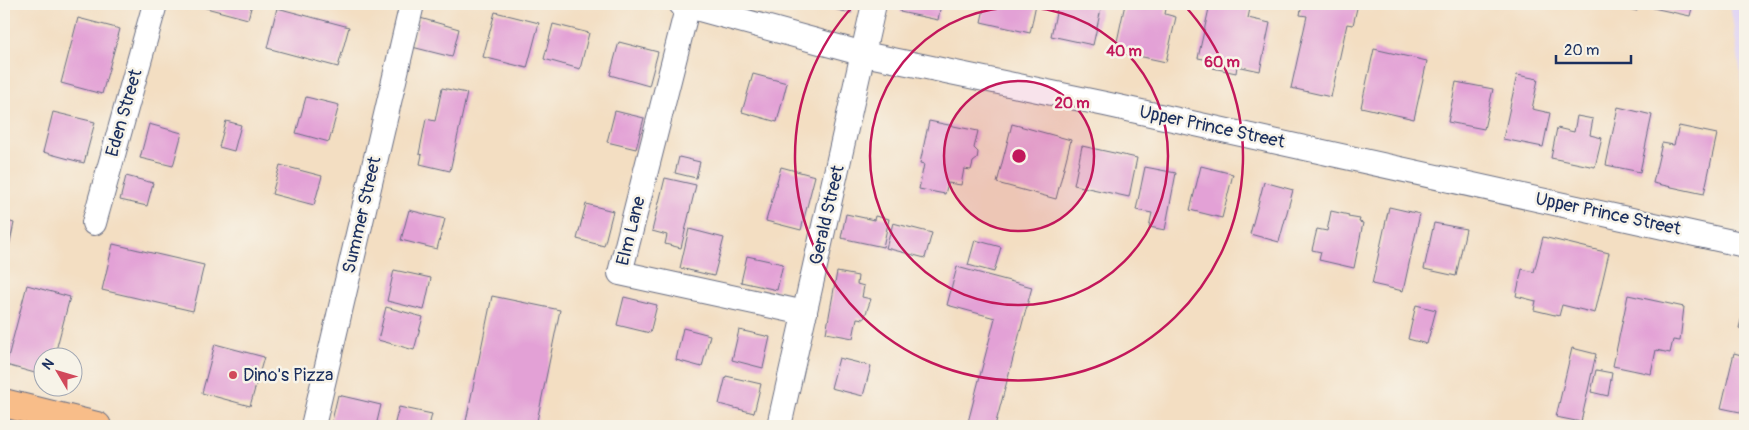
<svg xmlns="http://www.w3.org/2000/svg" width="1749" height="430" viewBox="0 0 1749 430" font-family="Pangolin,sans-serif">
	<rect width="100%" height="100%" fill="#f7f3e8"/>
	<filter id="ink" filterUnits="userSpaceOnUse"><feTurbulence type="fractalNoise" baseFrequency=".02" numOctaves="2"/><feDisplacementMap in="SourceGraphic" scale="10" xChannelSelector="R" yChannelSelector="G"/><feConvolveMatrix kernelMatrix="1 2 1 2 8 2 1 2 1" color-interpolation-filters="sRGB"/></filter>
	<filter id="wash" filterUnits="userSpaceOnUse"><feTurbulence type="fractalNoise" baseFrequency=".0096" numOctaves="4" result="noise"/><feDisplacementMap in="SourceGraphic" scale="20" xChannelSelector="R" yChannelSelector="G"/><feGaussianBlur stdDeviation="1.12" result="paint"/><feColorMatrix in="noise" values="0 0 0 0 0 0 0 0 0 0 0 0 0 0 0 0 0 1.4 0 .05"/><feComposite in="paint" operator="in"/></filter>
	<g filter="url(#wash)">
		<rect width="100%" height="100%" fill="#f3dec2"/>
		<!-- built -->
		<path fill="#e0d4f4" d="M1730,4h15v98z"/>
		<g id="blocks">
			<!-- building -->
			<g fill="#e3a1d6">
				<path d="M191,4h61l-4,15z"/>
				<path d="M811,4h42l-2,9z"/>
				<path d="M902,4h39l-3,16 -38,-8z"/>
				<path d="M985,4h51l-6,29 -49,-11z"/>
				<path d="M1058,4h21l22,5 -8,36 -42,-9z"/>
				<path d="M1125,4h42l-2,10 11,3 -10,45 -51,-11z"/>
				<path d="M1210,4h41l-3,14 22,5 -10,48 -23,-5 -1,7 -23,-5 2,-7 -17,-3z"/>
				<path d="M1302,4h56l-5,21 -6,-1 -16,73 -40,-9 16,-72 -7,-1z"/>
				<path d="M1609,4h30l-2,7z"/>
				<path d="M1654,4h39l-3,12 -37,-8z"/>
				<path d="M277,8l72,19 -11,40 -71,-19z"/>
				<path d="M495,12l44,11 -12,45 -44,-11z"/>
				<path d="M78,18l42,11 -18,65 -41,-11z"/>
				<path d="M420,18l39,11 -7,28 -40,-10z"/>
				<path d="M553,24l36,9 -9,36 -36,-10z"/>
				<path d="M619,42l39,10 -9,34 -39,-11z"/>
				<path d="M1374,49l53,12 -13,58 -53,-12z"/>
				<path d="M753,74l34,9 -10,39 -35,-10z"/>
				<path d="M1517,75l21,4 -6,30 18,4 -7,34 -40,-8z"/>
				<path d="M1456,82l37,7 -9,40 -36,-7z"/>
				<path d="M442,88l25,5 -17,78 -30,-7 2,-9 -3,-1 7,-35 9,2z"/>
				<path d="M306,97l33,8 -10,37 -33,-9z"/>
				<path d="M1618,107l34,8 -12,57 -34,-7z"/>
				<path d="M615,111l29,7 -8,31 -29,-7z"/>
				<path d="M53,112l42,10 -11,41 -41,-11z"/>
				<path d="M1577,116l16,3 -3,16 12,3 -7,29 -44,-9 6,-30 17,4z"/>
				<path d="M226,121l15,4 -7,26 -15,-4z"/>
				<path d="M929,121l49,10 -4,17 4,4 -1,7 -4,3 -2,8 -7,-1 -3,16 -13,-2 -3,11 -26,-5 5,-25 -4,-1z"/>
				<path d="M149,124l33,9 -9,33 -33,-8z"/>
				<path d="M1012,124l59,16 -15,59 -59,-16z"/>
				<path d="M1679,126l38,8 -13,60 -51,-11 9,-40 12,2z"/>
				<path d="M1082,146l55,12 -8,39 -55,-12z"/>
				<path d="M679,157l21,5 -4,16 -21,-5z"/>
				<path d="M280,165l42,11 -8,29 -42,-11z"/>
				<path d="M1201,166l32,8 -11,44 -32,-8z"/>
				<path d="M781,167l34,9 -14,54 -35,-9z"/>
				<path d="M1145,167l31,6 -11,57 -16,-3 3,-14 -16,-3z"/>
				<path d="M126,176l27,7 -6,23 -27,-6z"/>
				<path d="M665,178l31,7 -15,63 -16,-4 2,-9 -15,-4z"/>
				<path d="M1264,182l29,8 -14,52 -29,-8z"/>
				<path d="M586,204l27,7 -9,35 -27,-7z"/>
				<path d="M1389,207l31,7 -17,77 -31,-7z"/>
				<path d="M409,210l36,9 -8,30 -36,-9z"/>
				<path d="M1331,211l18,4 -1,2 12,2 -1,3 4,1 -9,45 -35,-8 2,-8 -9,-2 5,-21 10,2z"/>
				<path d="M846,214l28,6 1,-4 14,3 -6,28 -42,-9z"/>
				<path d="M4,220l10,3 -9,43h-1z"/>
				<path d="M893,223l39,10 -7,25 -39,-10z"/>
				<path d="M1434,223l32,6 -10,47 -32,-7z"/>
				<path d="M689,229l35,9 -10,38 -34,-8z"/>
				<path d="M1543,237l66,16 -14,60 -33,-8 -3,11 -25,-6 2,-9 -20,-5 6,-27 12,3z"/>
				<path d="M975,240l26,7 -7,25 -26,-7z"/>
				<path d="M113,244l91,21 -11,46 -91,-21z"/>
				<path d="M747,256l36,8 -6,26 -36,-8z"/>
				<path d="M957,267l75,20 -37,139h-28l28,-108 -48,-13z"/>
				<path d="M394,270l37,8 -7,32 -37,-9z"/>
				<path d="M837,272l21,4 -1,8 7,2 -2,11 9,2 -7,20 -7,-1 -4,20 -27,-5z"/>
				<path d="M27,285l43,12 -16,61h-12v17l-36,-10z"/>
				<path d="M1628,295l56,12 -4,34 -7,-1 -3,13 -14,-3 -5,24 -38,-8z"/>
				<path d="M492,296l68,14 -24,116h-71z"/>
				<path d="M624,297l33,8 -7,28 -33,-8z"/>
				<path d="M1416,305l20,5 -9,34 -19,-5z"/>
				<path d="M1745,305v25l-6,-2z"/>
				<path d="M386,307l37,10 -9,33 -36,-10z"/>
				<path d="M683,328l27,7 -8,32 -26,-7z"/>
				<path d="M739,330l31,7 -7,31 -31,-8z"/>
				<path d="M215,344l49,13 -14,49 -48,-13z"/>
				<path d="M1572,348l24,6 -15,68 -25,-5z"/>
				<path d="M1734,353l11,3v57l-24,-5z"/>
				<path d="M839,358l32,8 -8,30 -32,-8z"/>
				<path d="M1596,370l16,3 -4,23 -17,-4z"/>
				<path d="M726,376l35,8 -7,29 -35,-9z"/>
				<path d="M338,395l43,10 -5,21 -45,-1z"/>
				<path d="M399,407l33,7 -3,12h-35z"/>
			</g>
		</g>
	</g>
	<g filter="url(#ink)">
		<use href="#blocks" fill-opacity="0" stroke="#676c81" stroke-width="1"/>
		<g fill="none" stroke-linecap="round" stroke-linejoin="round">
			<!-- street casing -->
			<g stroke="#676c81" stroke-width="26">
				<g id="street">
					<path d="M681,4l183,50 241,50 640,141"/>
					<path d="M688,5l-68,268 185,40"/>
					<path d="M94,223l61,-219"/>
					<path d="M313,426l99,-422"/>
					<path d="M779,426l95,-422"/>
				</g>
			</g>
			<!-- primary casing -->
			<g stroke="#676c81" stroke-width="30">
				<path id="primary" d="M4,403l93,23"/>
			</g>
			<!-- street -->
			<use href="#street" stroke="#fff" stroke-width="24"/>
			<!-- primary -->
			<use href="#primary" stroke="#f8bd89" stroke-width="28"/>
		</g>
	</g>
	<!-- distance rings -->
	<circle cx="1019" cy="156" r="75" fill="#c2185b" fill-opacity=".12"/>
	<g fill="none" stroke="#c2185b" stroke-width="2.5">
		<circle cx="1019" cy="156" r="75"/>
		<circle cx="1019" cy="156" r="149"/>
		<path d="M1184 5A224 224 0 1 1 854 5"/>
	</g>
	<!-- markers -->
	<circle fill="#d1495b" stroke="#f7f3e8" stroke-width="2" cx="233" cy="375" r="5"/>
	<g text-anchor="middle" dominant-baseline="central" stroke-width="5" stroke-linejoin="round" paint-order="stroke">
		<!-- street labels -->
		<g font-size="18" fill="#1b2f5e" stroke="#f7f3e8">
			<text transform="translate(124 113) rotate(-74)">Eden Street</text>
			<text transform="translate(1212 127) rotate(12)">Upper Prince Street</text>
			<text transform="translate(1608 214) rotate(12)">Upper Prince Street</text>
			<text transform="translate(362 215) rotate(-77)">Summer Street</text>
			<text transform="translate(827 215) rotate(-77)">Gerald Street</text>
			<text transform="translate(631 231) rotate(-76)">Elm Lane</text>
		</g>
		<!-- poi labels -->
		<g font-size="18" fill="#1b2f5e" stroke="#f7f3e8" text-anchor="start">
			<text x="243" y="375">Dino's Pizza</text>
		</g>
	</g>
	<circle cx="1019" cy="156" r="8" fill="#c2185b" stroke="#f7f3e8" stroke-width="2.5"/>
	<g font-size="15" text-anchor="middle" font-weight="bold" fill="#c2185b" stroke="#f7f3e8" stroke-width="5" stroke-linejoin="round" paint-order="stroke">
		<text x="1124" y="56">40 m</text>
		<text x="1222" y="67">60 m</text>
		<text x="1072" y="108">20 m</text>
	</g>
	<!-- margin -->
	<rect width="1749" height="430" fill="none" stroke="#f7f3e8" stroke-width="20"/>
	<!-- north arrow -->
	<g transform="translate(58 372) rotate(308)"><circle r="24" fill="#f7f3e8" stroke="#9fa5b1"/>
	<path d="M0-4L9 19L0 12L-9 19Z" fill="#d1495b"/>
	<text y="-8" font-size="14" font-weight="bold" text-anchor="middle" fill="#1b2f5e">N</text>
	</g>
	<!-- scale -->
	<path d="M1556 55v8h75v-8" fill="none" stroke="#1b2f5e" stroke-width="2.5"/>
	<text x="1564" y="55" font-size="15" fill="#1b2f5e" stroke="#f7f3e8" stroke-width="4" paint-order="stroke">20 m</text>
</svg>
